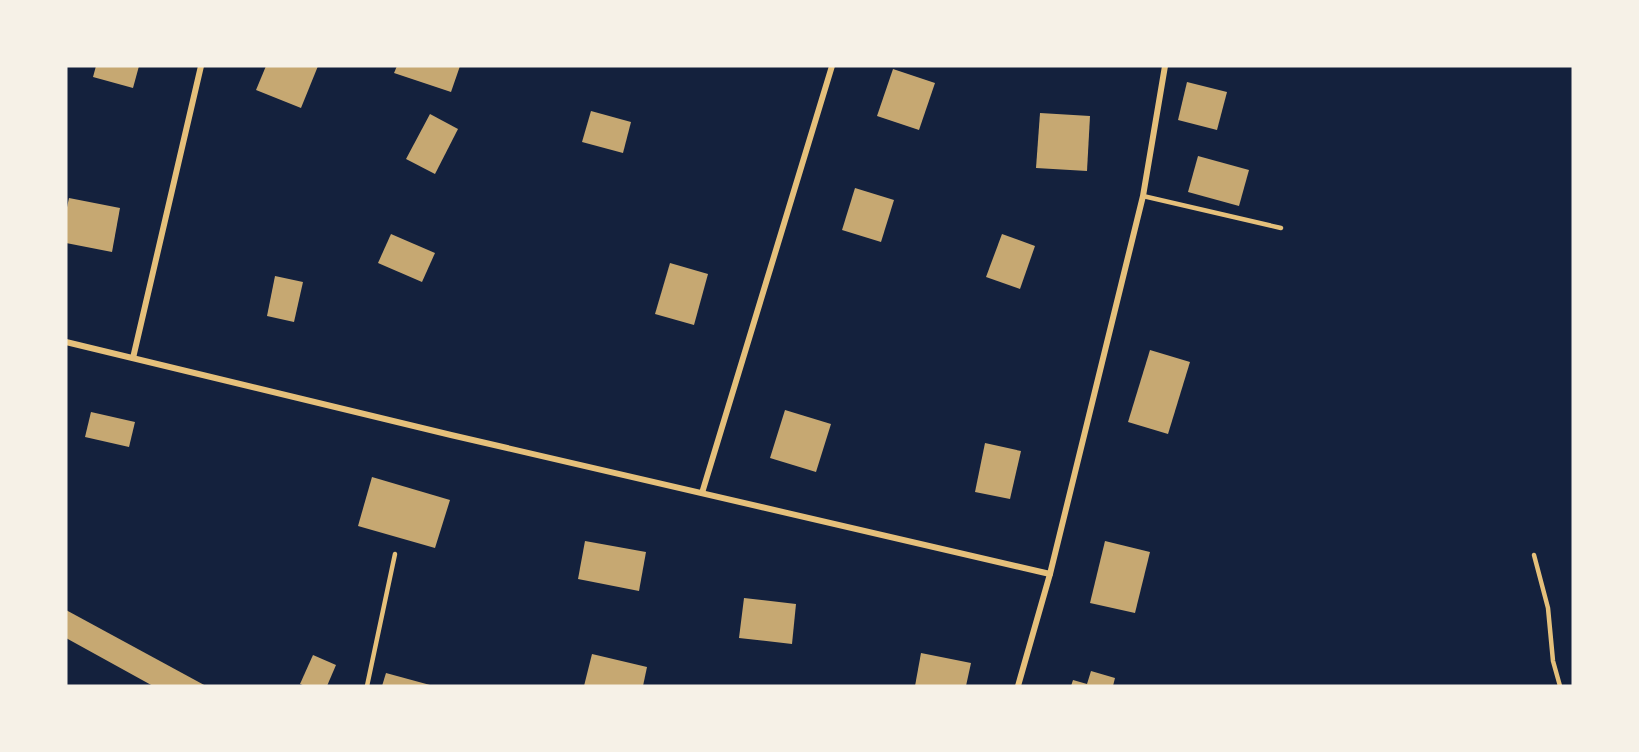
<svg xmlns="http://www.w3.org/2000/svg" width="1639" height="752" viewBox="0 0 1639 752" font-family="'Golos Text',sans-serif">
	<rect width="100%" height="100%" fill="#14213d"/>
	<!-- building -->
	<g fill="#c6a872">
		<path d="M96,66h43l-6,22 -40,-11z"/>
		<path d="M266,66h52l-17,42 -45,-18z"/>
		<path d="M397,66h63l-9,26 -57,-19z"/>
		<path d="M893,69l42,14 -16,47 -42,-14z"/>
		<path d="M1187,82l40,10 -10,38 -39,-10z"/>
		<path d="M591,111l40,11 -8,31 -41,-11z"/>
		<path d="M1040,113l50,3 -3,55 -51,-3z"/>
		<path d="M430,114l28,15 -23,45 -29,-15z"/>
		<path d="M1198,156l51,14 -10,36 -51,-14z"/>
		<path d="M855,188l39,12 -13,42 -39,-12z"/>
		<path d="M69,198l51,10 -8,44 -46,-9v-31z"/>
		<path d="M391,234l44,19 -13,29 -44,-19z"/>
		<path d="M1002,234l33,12 -15,43 -34,-12z"/>
		<path d="M670,263l38,11 -14,51 -39,-11z"/>
		<path d="M275,276l28,6 -9,40 -27,-6z"/>
		<path d="M1150,350l40,12 -22,72 -40,-12z"/>
		<path d="M785,410l46,14 -15,48 -46,-14z"/>
		<path d="M91,412l44,10 -6,25 -44,-10z"/>
		<path d="M985,443l36,8 -11,48 -35,-7z"/>
		<path d="M372,477l78,23 -15,48 -77,-22z"/>
		<path d="M585,541l61,11 -7,39 -61,-12z"/>
		<path d="M1105,541l45,11 -15,61 -45,-10z"/>
		<path d="M744,598l52,6 -4,40 -53,-6z"/>
		<path d="M66,610l140,76h-53l-87,-48z"/>
		<path d="M921,653l50,10 -5,23h-51z"/>
		<path d="M592,654l55,13 -4,19h-59z"/>
		<path d="M313,655l23,10 -9,21h-22l-5,-2z"/>
		<path d="M1091,671l24,7 -2,8h-42l2,-6 14,4z"/>
		<path d="M386,673l44,12v1h-48z"/>
	</g>
	<g fill="none" stroke-linecap="round" stroke-linejoin="round">
		<!-- service -->
		<g stroke="#e5c07b" stroke-width="4.5">
			<path d="M1143,196l138,32"/>
			<path d="M1534,555l14,53 5,53 7,25"/>
			<path d="M367,686l28,-132"/>
		</g>
		<!-- minor -->
		<g stroke="#e5c07b" stroke-width="6">
			<path d="M66,342l385,93 599,139 93,-378 22,-130"/>
			<path d="M133,358l68,-292"/>
			<path d="M702,493l130,-427"/>
			<path d="M1018,686l32,-112"/>
		</g>
	</g>
	<!-- border -->
	<rect width="1639" height="752" fill="none" stroke="#f6f1e7" stroke-width="135"/>
</svg>
